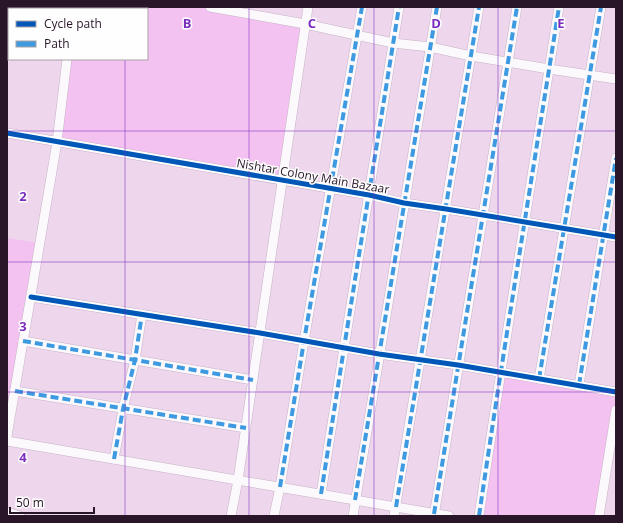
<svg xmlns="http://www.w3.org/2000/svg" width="623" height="523" viewBox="0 0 623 523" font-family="'Open Sans',sans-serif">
	<rect width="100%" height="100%" fill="#eed6ed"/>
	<!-- green -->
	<g fill="#f4c2f1">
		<path d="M73,7h137l95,17 -22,156 -226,-38 10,-83h80v-50h-74z"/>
		<path d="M7,238l33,5 -33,193z"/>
		<path d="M500,373l116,19v18l-17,106h-120z"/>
	</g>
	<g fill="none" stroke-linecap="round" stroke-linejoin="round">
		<!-- minor casing -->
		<g stroke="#c7b2c6" stroke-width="10">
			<g id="minor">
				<path d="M210,7l95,17 88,19 37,4 41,9 78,13 67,10"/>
				<path d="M73,9v-2"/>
				<path d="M7,133l362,62 35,8 42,6 170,28"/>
				<path d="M31,297l229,36 119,21 79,11 158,27"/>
				<path d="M23,341l230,39"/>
				<path d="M539,379l62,-372"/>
				<path d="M579,385l37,-227"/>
				<path d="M15,391l231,37"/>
				<path d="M7,436l50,-294 10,-83"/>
				<path d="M7,441l442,75"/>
				<path d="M114,459l9,-50 12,-49 7,-46"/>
				<path d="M321,494l23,-146 55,-341"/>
				<path d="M7,512l13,4"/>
				<path d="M231,516l7,-36 70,-473"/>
				<path d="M274,516l6,-29 24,-146 58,-334"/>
				<path d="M353,516l84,-509"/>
				<path d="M394,516l85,-509"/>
				<path d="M434,516l83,-509"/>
				<path d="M479,516c25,-170 53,-339 80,-509"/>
				<path d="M599,516l17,-106"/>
			</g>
		</g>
		<!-- minor -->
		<use href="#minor" stroke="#fcf9fc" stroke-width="9"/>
		<!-- quiet -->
		<g stroke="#3d9ae1" stroke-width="4" stroke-dasharray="8 4" stroke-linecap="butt">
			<path d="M23,341l230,39"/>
			<path d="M539,379l62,-372"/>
			<path d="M579,385l37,-227"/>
			<path d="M15,391l231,37"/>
			<path d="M114,459l9,-50 12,-49 7,-46"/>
			<path d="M280,487l24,-146 58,-334"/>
			<path d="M321,494l23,-146 55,-341"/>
			<path d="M355,500l82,-493"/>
			<path d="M396,507l83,-500"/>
			<path d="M434,514l83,-507"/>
			<path d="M479,516c25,-170 53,-339 80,-509"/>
		</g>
		<!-- cycleway casing -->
		<g stroke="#fdfefd" stroke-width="8">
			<g id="cycleway">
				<path d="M7,133l362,62 35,8 42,6 170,28"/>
				<path d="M31,297l229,36 119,21 79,11 158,27"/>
			</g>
		</g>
		<!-- cycleway -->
		<use href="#cycleway" stroke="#0057b8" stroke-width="5"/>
	</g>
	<!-- grid -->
	<path fill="none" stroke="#7b2cbf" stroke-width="1" stroke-opacity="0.55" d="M125,7v2M249,7v509M374,7v509M498,7v509M125,59v457M7,131h609M7,262h609M7,392h609"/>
	<g text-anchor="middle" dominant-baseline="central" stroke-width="3" stroke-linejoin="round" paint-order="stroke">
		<!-- street labels -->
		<g font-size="12" fill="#2a1629" stroke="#fdfefd">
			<text transform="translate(313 176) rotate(10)">Nishtar Colony Main Bazaar</text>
		</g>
	</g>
	<g font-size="13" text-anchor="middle" font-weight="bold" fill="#7b2cbf" stroke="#fdfefd" stroke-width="3" stroke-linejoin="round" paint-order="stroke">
		<text x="187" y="28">B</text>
		<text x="312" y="28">C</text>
		<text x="436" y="28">D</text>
		<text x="561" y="28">E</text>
		<text x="23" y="201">2</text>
		<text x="23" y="331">3</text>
		<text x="23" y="462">4</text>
	</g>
	<!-- border -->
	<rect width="623" height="523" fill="none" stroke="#2a1629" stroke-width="16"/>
	<!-- legend -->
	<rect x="8" y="8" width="140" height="52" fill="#fdfefd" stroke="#a9a1a8"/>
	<rect x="16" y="21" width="20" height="6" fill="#0057b8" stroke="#a9a1a8"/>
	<text x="44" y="28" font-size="12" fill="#2a1629">Cycle path</text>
	<rect x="16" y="41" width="20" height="6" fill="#3d9ae1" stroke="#a9a1a8"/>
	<text x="44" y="48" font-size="12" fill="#2a1629">Path</text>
	<!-- scale -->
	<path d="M10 507v6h84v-6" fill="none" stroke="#2a1629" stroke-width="2"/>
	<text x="16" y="507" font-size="12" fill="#2a1629" stroke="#fdfefd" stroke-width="3" paint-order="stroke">50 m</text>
</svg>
